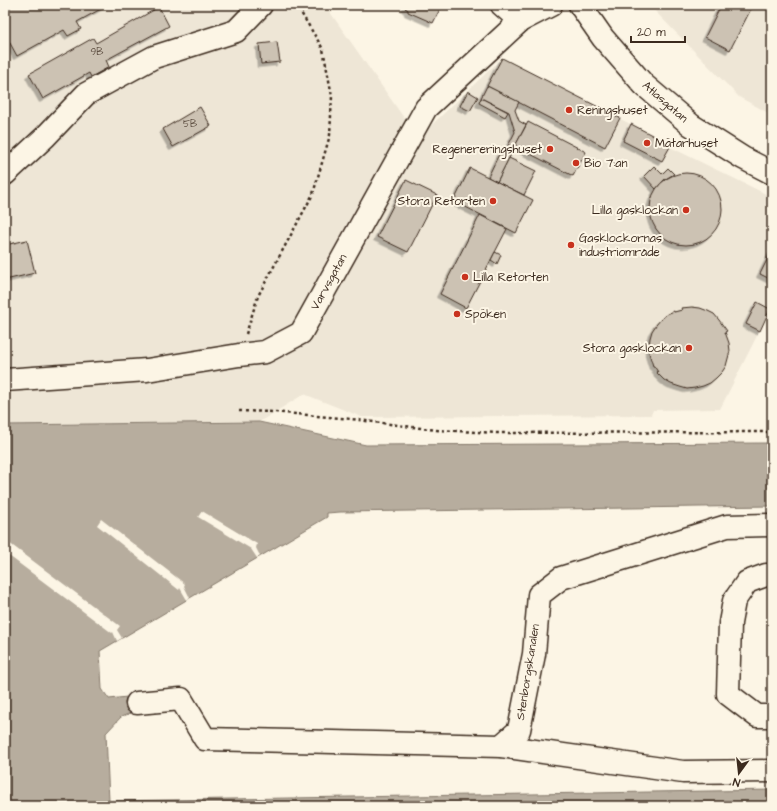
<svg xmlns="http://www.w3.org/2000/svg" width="777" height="811" viewBox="0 0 777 811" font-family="'Architects Daughter',sans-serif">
	<defs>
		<filter id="shadow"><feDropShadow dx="-3.5" dy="3.5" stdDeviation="0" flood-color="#0004"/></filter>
	</defs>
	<rect width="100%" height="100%" fill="#fcf5e5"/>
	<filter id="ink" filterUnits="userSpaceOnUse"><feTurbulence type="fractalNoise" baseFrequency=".025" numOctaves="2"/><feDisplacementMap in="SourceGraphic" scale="8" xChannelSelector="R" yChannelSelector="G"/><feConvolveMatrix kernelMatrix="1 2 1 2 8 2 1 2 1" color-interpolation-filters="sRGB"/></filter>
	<g filter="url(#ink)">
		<!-- built -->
		<g fill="#eee6d6">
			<path d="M5,5h320l93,133 84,-80 169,87 -1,2 102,50v109l-52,103 -67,1 -2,5 -289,2 -58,-23 -45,28 -254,3z"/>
			<path d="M649,5h123v110l-33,-18z"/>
		</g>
		<!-- water -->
		<path fill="#b7ad9e" stroke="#85796b" d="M259,422l107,23 406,-2v63l-432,6 -13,1v4l-227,134 2,38 7,10 27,-3 2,14 -17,7 -15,16 3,68 663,-11v16h-767v-381z"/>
		<!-- pier -->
		<g fill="#fcf5e5">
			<path d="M202,511l55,33 -1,4 4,8 -3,2 -6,-9 -53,-32z"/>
			<path d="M101,519l84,65 -1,2 6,12 -3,2 -7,-12 -1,2 -82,-65z"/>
			<path d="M5,540l115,86 -3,4 5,8 -5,3 -4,-9 -1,1 -107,-80z"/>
		</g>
		<!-- building -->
		<g fill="#ccc2b3" stroke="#3b2a1e" filter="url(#shadow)">
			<path d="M5,5h103l-31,17 4,7 -13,7 -4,-6 -47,26 -12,-22z"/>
			<path d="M406,5h36l-9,18 -25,-11v-2l-3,-2z"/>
			<path d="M721,5h32l-23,45 -25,-13z"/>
			<path d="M159,7l10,19 -63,34 3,7 -18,10 -2,-4 -46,26 -14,-25 64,-36 3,5z"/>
			<path d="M277,42l3,20 -19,2 -2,-20z"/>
			<path d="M502,58l118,60 -15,29 -118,-61z"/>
			<path d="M487,86l32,16 -4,8 4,11 7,4 -29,57 -9,-5 12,-25 4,2 11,-22 -6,-20 -28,-14z"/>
			<path d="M468,91l10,6 -8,14 -10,-5z"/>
			<path d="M481,98l27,14 -3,5 -26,-14z"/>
			<path d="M200,107l11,19 -38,21 -10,-18z"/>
			<path d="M528,122l58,30 -13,24 -58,-30z"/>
			<path d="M631,124l40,21 -9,16 -39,-20z"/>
			<path d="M509,158l27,13 -12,24 -27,-13z"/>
			<path d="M654,166l8,8 6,-6 6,6 -10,6 -8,9 -12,-13z"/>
			<path d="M470,168l63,32 -17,33 -62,-32z"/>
			<circle cx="686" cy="209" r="36"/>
			<path d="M406,180l31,15 -29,57 -31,-15z"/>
			<path d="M480,215l27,14 -41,79 -26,-14z"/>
			<path d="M27,240l8,33 -30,7v-35z"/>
			<path d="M772,250v30l-12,-6z"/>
			<path d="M495,252l6,3 -4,9 -6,-4z"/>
			<path d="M757,302l13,7 -10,22 -14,-7z"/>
			<path d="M692,307l8,1 8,3 6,3 5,6 8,11 -2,1 4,11 1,8 -4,15 -4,6 -6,6 -6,5 -7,3 -8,2 -8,1 -7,-2 -9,-3 -7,-4 -7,-7 1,-1 -4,-6h-1l-4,-13v-7l1,-8 2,-7 4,-6 5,-6 6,-5 7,-3v1l8,-2 -1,-2z"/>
		</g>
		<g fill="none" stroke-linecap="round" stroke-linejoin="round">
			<!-- minor casing -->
			<g stroke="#3b2a1e" stroke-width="25">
				<g id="minor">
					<path d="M502,5l18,16"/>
					<path d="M580,5l23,33 41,47 47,40 52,33 29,15"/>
					<path d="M5,174l40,-37 41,-43 68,-37 82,-26 25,-26"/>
					<path d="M5,380l142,-10 92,-15 26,-3 36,-19 125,-225 94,-87 31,-16"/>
					<path d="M772,575h-6l-19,7 -13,19 -4,22 -2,71 29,22h15"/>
					<path d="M137,703l44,-4 24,40 296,7 18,-16 15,-76 5,-59 22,-17 166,-52 45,-1"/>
					<path d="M501,746l182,26 89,-1"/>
				</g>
			</g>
			<!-- path -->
			<g stroke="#3b2a1e" stroke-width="2.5" stroke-dasharray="3 3" stroke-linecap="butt">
				<path d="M246,334l12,-38 55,-102 17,-59 2,-39 -9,-47 -23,-38 -12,-6"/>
				<path d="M239,411l35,1 77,7 85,11 62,3 274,-1"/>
			</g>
			<!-- minor -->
			<use href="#minor" stroke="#fcf5e5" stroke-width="22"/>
		</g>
	</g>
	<!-- markers -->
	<g fill="#c8321e" stroke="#fcf5e5" stroke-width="1.5">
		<circle cx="569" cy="110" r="4"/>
		<circle cx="647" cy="143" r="4"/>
		<circle cx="550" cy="149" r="4"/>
		<circle cx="576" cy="163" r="4"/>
		<circle cx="493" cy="201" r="4"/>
		<circle cx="686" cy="210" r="4"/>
		<circle cx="571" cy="245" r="4"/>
		<circle cx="465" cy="277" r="4"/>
		<circle cx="457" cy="314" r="4"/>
		<circle cx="689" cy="348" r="4"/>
	</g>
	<g text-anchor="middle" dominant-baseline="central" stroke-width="4" stroke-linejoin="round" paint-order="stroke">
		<!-- number labels -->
		<g font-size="10" fill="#5f5043">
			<text x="97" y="52">9B</text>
			<text x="190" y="124">5B</text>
		</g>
		<!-- street labels -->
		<g font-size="12" fill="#3b2a1e" stroke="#fcf5e5">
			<text transform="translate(665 102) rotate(41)">Atlasgatan</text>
			<text transform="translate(329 282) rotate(-61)">Varvsgatan</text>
			<text transform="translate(528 672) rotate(-81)">Stenborgskanalen</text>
		</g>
		<!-- poi labels -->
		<g font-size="12" fill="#3b2a1e" stroke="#fcf5e5" text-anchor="start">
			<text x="577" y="110">Reningshuset</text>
			<text x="655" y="143">Mätarhuset</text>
			<text x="542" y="149" text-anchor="end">Regenereringshuset</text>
			<text x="584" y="163">Bio 7:an</text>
			<text x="485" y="201" text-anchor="end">Stora Retorten</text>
			<text x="678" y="210" text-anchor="end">Lilla gasklockan</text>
			<text x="579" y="238">Gasklockornas<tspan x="579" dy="14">industriområde</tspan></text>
			<text x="473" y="277">Lilla Retorten</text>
			<text x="465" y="314">Spöken</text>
			<text x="681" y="348" text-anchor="end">Stora gasklockan</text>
		</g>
	</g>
	<!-- margin -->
	<rect width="777" height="811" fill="none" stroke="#fcf5e5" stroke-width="20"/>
	<rect x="10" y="10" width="757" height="791" fill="none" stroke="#3b2a1e" stroke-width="1.5" filter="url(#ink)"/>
	<!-- north arrow -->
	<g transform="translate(739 773) rotate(195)" stroke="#fcf5e5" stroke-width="3" paint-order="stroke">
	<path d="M0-3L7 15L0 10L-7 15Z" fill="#3b2a1e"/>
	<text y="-6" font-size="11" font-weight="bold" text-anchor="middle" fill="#3b2a1e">N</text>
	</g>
	<!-- scale -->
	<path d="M631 36v6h54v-6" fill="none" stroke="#3b2a1e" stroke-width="2"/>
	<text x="637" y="36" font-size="12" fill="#3b2a1e" stroke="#fcf5e5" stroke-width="3" paint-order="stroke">20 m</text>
</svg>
